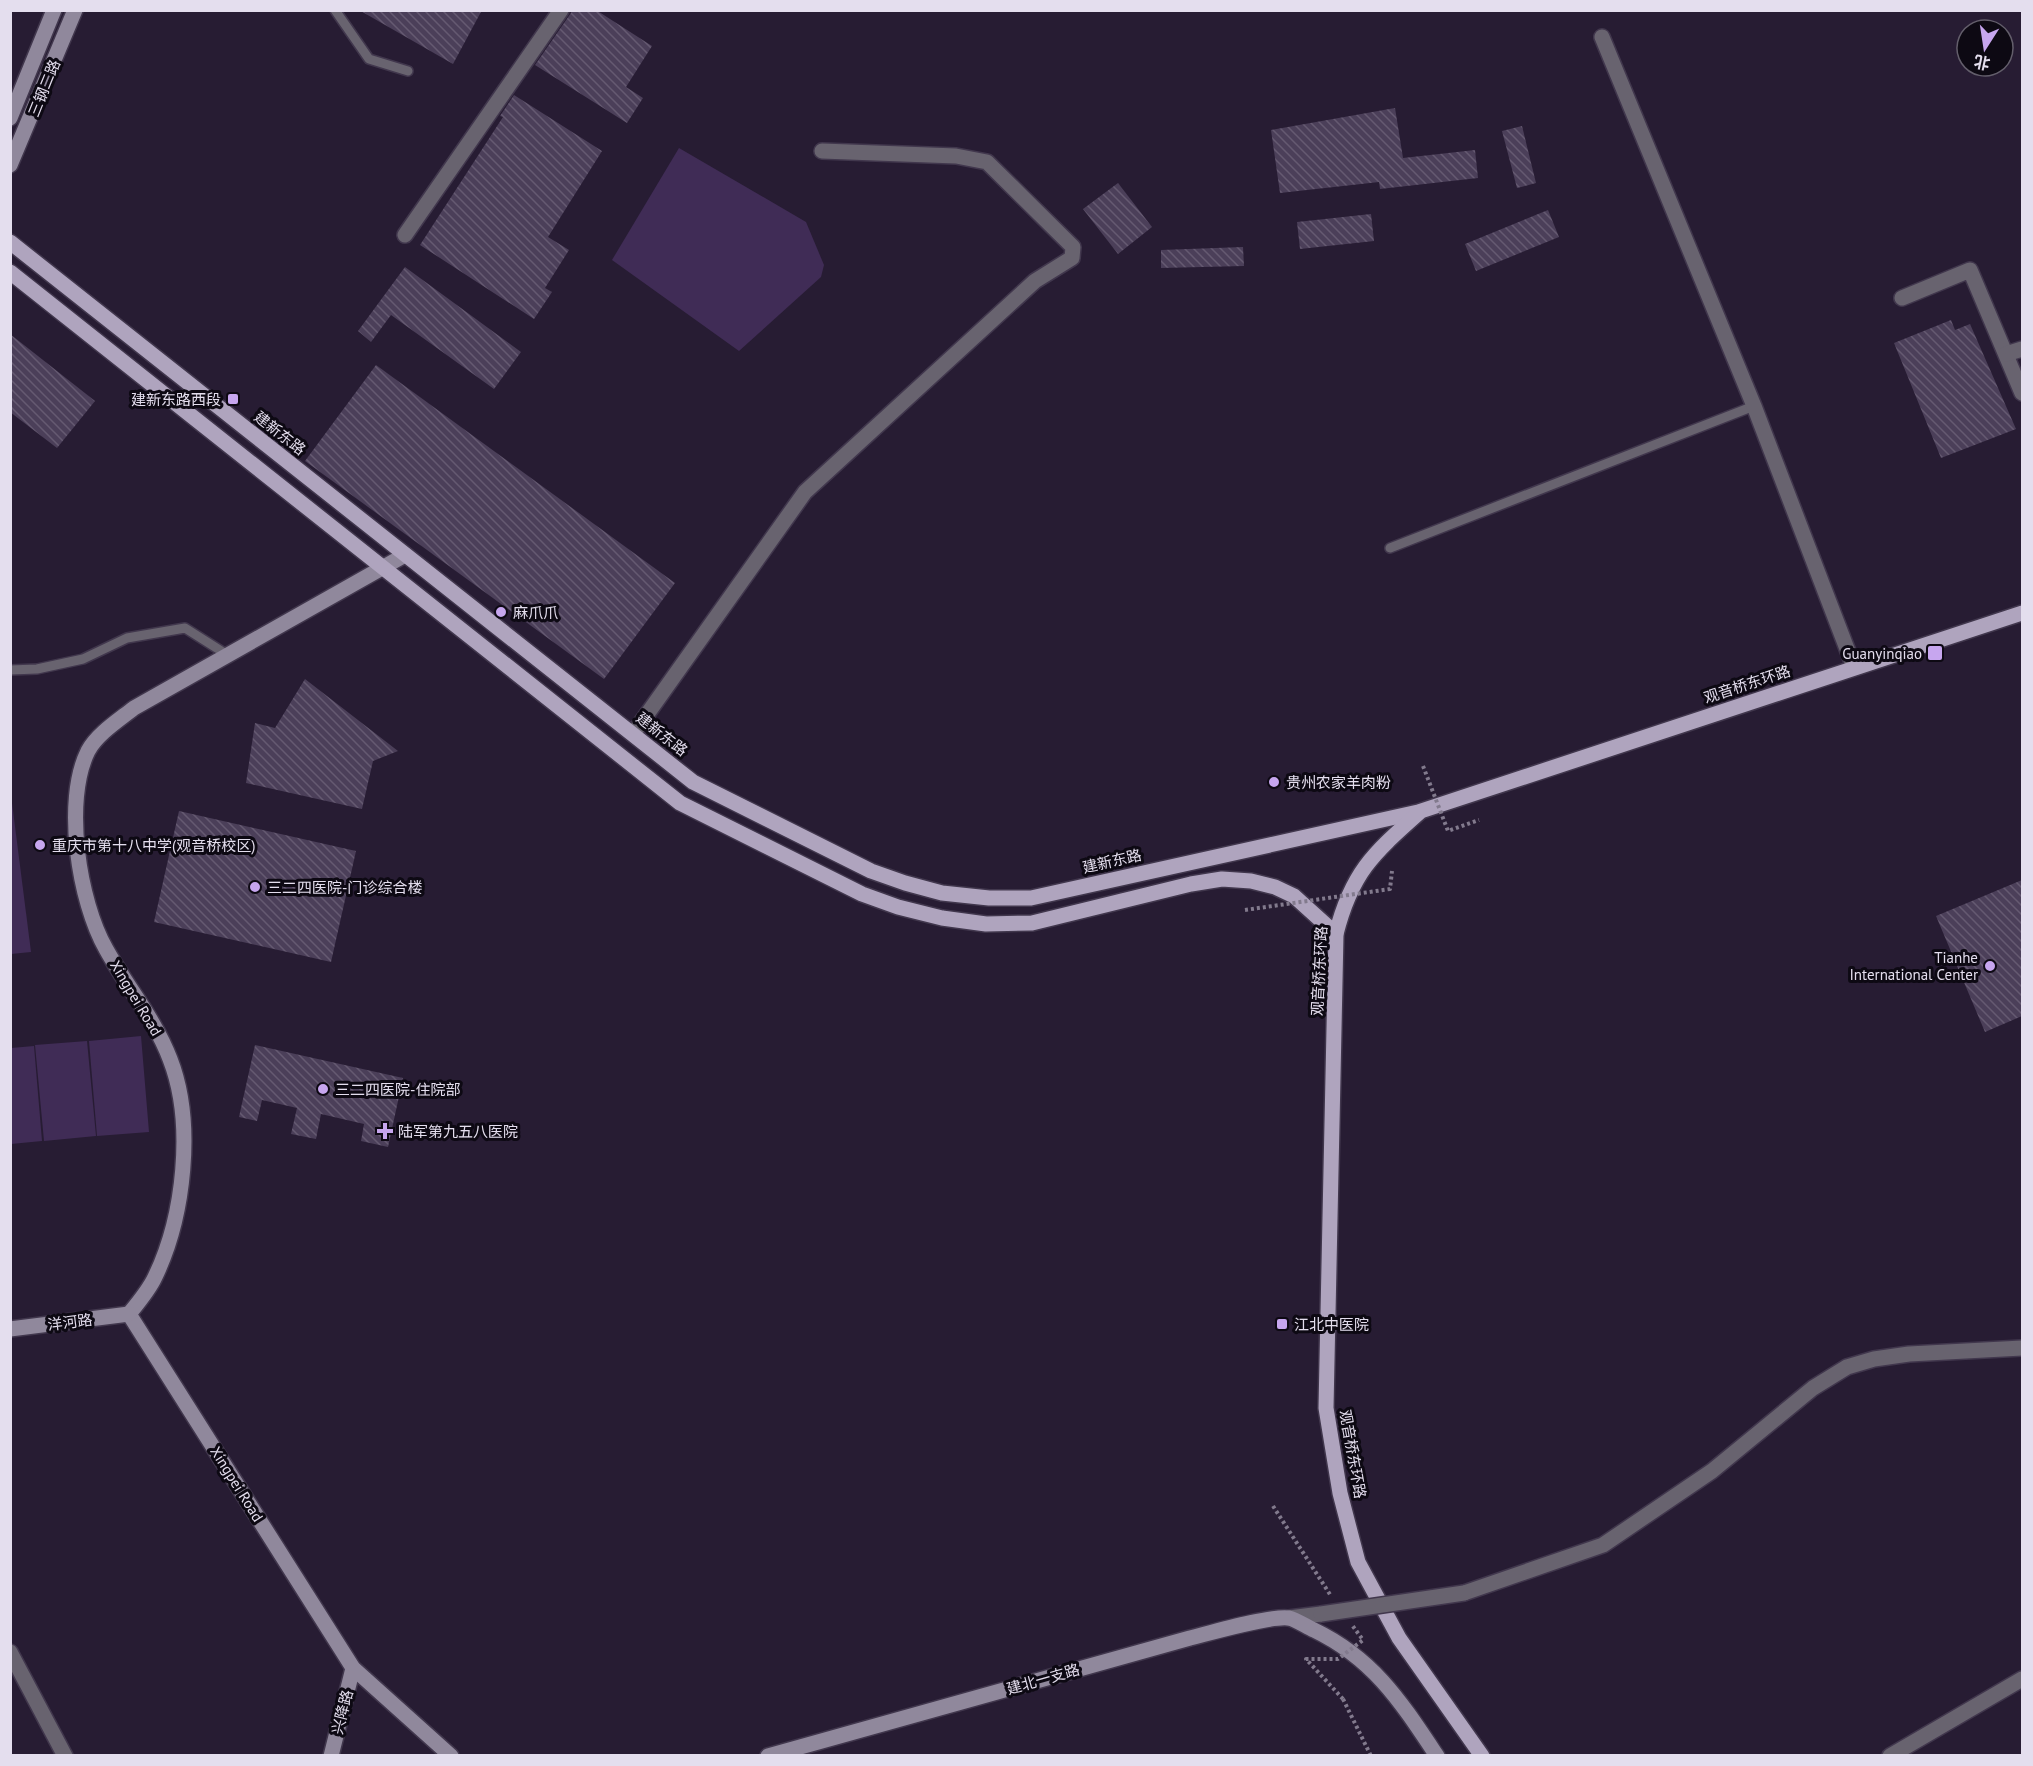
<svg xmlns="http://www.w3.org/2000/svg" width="2033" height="1766" viewBox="0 0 2033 1766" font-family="'PT Sans','Noto Sans SC',sans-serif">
	<defs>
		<pattern id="building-back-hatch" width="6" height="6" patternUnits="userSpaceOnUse" patternTransform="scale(1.5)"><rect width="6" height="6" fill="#4b3f59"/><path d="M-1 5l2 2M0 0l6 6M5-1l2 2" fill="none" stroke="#655a71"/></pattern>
	</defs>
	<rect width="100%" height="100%" fill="#271c33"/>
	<!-- pitch -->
	<g fill="#402c56">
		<path d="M679,148l127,74 18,43 -3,12 -82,74 -127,-91z"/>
		<path d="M11,795l20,157 -20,2h-1z"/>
		<path d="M141,1036l8,96 -52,4 -8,-95z"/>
		<path d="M87,1041l9,95 -52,5 -9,-96z"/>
		<path d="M34,1046l8,95 -31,3v-96z"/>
	</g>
	<!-- building -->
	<g fill="url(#building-back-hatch)">
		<path d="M359,10h123l-29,54z"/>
		<path d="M573,10h23l56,36 -26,41 17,11 -16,25 -92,-58z"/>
		<path d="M514,95l88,56 -54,86 21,13 -24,38 7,4 -18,27 -114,-74 83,-128 -3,-1z"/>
		<path d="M1395,108l8,50 72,-8 3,28 -98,11 -1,-7 -99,11 -9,-63z"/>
		<path d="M1522,126l14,57 -19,5 -15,-57z"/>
		<path d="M1118,183l34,44 -34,27 -35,-45z"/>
		<path d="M1548,210l11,27 -83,34 -11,-27z"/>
		<path d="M1371,214l3,27 -74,8 -3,-27z"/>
		<path d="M1243,247l1,19 -83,2v-18z"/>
		<path d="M405,267l116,85 -27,37 -103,-74 -20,27 -13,-11z"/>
		<path d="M1951,320l4,10 15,-6 46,105 -75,29 -47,-115z"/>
		<path d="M10,334l85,67 -38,47 -47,-36z"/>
		<path d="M376,365l299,218 -71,96 -299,-218z"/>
		<path d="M305,679l93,72 -25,10 -11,48 -116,-26 9,-60 20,5z"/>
		<path d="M179,811l177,40 -25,111 -177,-40z"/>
		<path d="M2022,880v136l-37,16 -49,-116z"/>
		<path d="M255,1045l148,33 -15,69 -27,-6 3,-17 -43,-10 -5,25 -25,-5 6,-26 -35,-8 -5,21 -18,-4z"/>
	</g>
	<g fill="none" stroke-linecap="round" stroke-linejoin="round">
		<!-- lane casing -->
		<g stroke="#41374d" stroke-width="12">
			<g id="lane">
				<path d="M335,10l34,49 39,12"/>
				<path d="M1390,548l364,-142"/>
				<path d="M10,670l27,-1 46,-10 44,-21 58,-10 41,26"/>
			</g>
		</g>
		<!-- street casing -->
		<g stroke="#41374d" stroke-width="18">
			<g id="street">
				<path d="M1602,37l152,369 100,261"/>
				<path d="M405,235l156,-225"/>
				<path d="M1902,298l68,-28 52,123"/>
				<path d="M2006,354l16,-5"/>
				<path d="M633,734l172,-242 230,-211 37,-23 1,-11 -86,-85 -31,-6 -134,-5"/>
				<path d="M1464,1593l139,-48 109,-74 101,-83 34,-21 27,-8 35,-5 113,-6"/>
				<path d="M1289,1618l32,-4"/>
				<path d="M10,1652l55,104"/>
				<path d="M1890,1756l132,-77"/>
			</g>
		</g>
		<!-- secondary casing -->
		<g stroke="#41374d" stroke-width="18">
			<g id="secondary">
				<path d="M10,118l44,-108"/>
				<path d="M10,165l65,-155"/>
				<path d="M405,555l-271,153c-15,12 -37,26 -46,43 -25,50 -9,151 18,198 21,38 49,70 64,110 25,64 14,158 -15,218 -6,13 -17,26 -26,37l224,354 98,88"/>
				<path d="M10,1329l119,-15"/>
				<path d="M331,1756l22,-88"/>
				<path d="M768,1756l422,-118c20,-5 82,-23 99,-20 8,2 18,9 25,12 60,29 87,72 123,126"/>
			</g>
		</g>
		<!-- primary casing -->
		<g stroke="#41374d" stroke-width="18">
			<g id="primary">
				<path d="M10,242l683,540 178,89 34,12 37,10 47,5h42l387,-86"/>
				<path d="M10,272l670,531 182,91 36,13 44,11 44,6 46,-1 159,-39 31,-5 29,2 24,6 19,9 42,38"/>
				<path d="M1482,1756l-83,-118 -41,-76 -18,-69 -14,-85 10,-474c16,-63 38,-81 85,-123l601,-198"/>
			</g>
		</g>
		<!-- path -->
		<g stroke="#827a8d" stroke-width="4" stroke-dasharray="3 3" stroke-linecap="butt">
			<path d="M1273,1506l58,90"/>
			<path d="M1343,1699l28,57"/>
		</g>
		<!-- lane -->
		<use href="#lane" stroke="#68636f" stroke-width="9"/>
		<!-- street -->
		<use href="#street" stroke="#68636f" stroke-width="15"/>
		<!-- secondary -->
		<use href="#secondary" stroke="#90889c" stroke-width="15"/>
		<!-- primary -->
		<use href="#primary" stroke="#afa4be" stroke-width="15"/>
		<!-- street-bridge casing -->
		<g stroke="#41374d" stroke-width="18" stroke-linecap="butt">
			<path id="street-bridge" d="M1321,1614l143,-21"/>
		</g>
		<!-- path-bridge -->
		<g stroke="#827a8d" stroke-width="4" stroke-dasharray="3 3" stroke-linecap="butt">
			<path d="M1423,766l25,65 31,-11"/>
			<path d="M1245,910l145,-21 2,-18"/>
			<path d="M1343,1699l-37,-40h32l25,-19 -11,-15"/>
		</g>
		<!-- street-bridge -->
		<use href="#street-bridge" stroke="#68636f" stroke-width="15"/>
	</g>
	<!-- markers -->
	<g fill="#c7a6ef" stroke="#0d0913" stroke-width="2">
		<rect x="227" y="393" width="12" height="12" rx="3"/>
		<circle cx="501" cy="612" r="6"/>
		<rect x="1927" y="645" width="16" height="16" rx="3"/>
		<circle cx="1274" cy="782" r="6"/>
		<circle cx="40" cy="845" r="6"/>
		<circle cx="255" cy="887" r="6"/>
		<circle cx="1990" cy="966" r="6"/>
		<circle cx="323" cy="1089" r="6"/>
		<path d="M382 1122h6v6h6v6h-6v6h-6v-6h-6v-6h6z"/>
		<rect x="1276" y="1318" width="12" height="12" rx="3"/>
	</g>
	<g text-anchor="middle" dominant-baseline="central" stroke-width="6" stroke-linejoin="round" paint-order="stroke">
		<!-- street labels -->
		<g font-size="15" fill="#e4deee" stroke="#0d0913">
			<text transform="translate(44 88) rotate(-68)">三钢二路</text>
			<text transform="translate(280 433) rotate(38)">建新东路</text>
			<text transform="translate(1747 684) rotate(-18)">观音桥东环路</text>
			<text transform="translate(662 734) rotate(38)">建新东路</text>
			<text transform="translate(1112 861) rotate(-13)">建新东路</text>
			<text transform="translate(1319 971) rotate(-87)">观音桥东环路</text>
			<text transform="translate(136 998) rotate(59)">Xingpei Road</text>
			<text transform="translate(70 1322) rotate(-7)">洋河路</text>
			<text transform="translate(1353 1454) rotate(80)">观音桥东环路</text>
			<text transform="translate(237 1484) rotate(58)">Xingpei Road</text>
			<text transform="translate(1043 1679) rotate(-16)">建北一支路</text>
			<text transform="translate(342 1712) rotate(-76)">兴降路</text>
		</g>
		<!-- poi labels -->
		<g font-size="15" fill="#e4deee" stroke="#0d0913" text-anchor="start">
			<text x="221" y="399" text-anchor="end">建新东路西段</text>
			<text x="513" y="612">麻爪爪</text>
			<text x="1922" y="653" text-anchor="end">Guanyinqiao</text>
			<text x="1286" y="782">贵州农家羊肉粉</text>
			<text x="52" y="845">重庆市第十八中学(观音桥校区)</text>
			<text x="267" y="887">三二四医院-门诊综合楼</text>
			<text x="1978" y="957" text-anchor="end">Tianhe<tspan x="1978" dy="17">International Center</tspan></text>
			<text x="335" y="1089">三二四医院-住院部</text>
			<text x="398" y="1131">陆军第九五八医院</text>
			<text x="1294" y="1324">江北中医院</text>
		</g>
	</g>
	<!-- border -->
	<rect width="2033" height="1766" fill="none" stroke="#e4deee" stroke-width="24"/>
	<!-- north arrow -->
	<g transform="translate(1985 48) rotate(192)"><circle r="28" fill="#0d0913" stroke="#635e6b" stroke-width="1.5"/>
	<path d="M0-4.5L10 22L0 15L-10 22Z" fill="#c7a6ef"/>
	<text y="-9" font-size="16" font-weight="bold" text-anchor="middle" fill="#e4deee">北</text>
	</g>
</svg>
